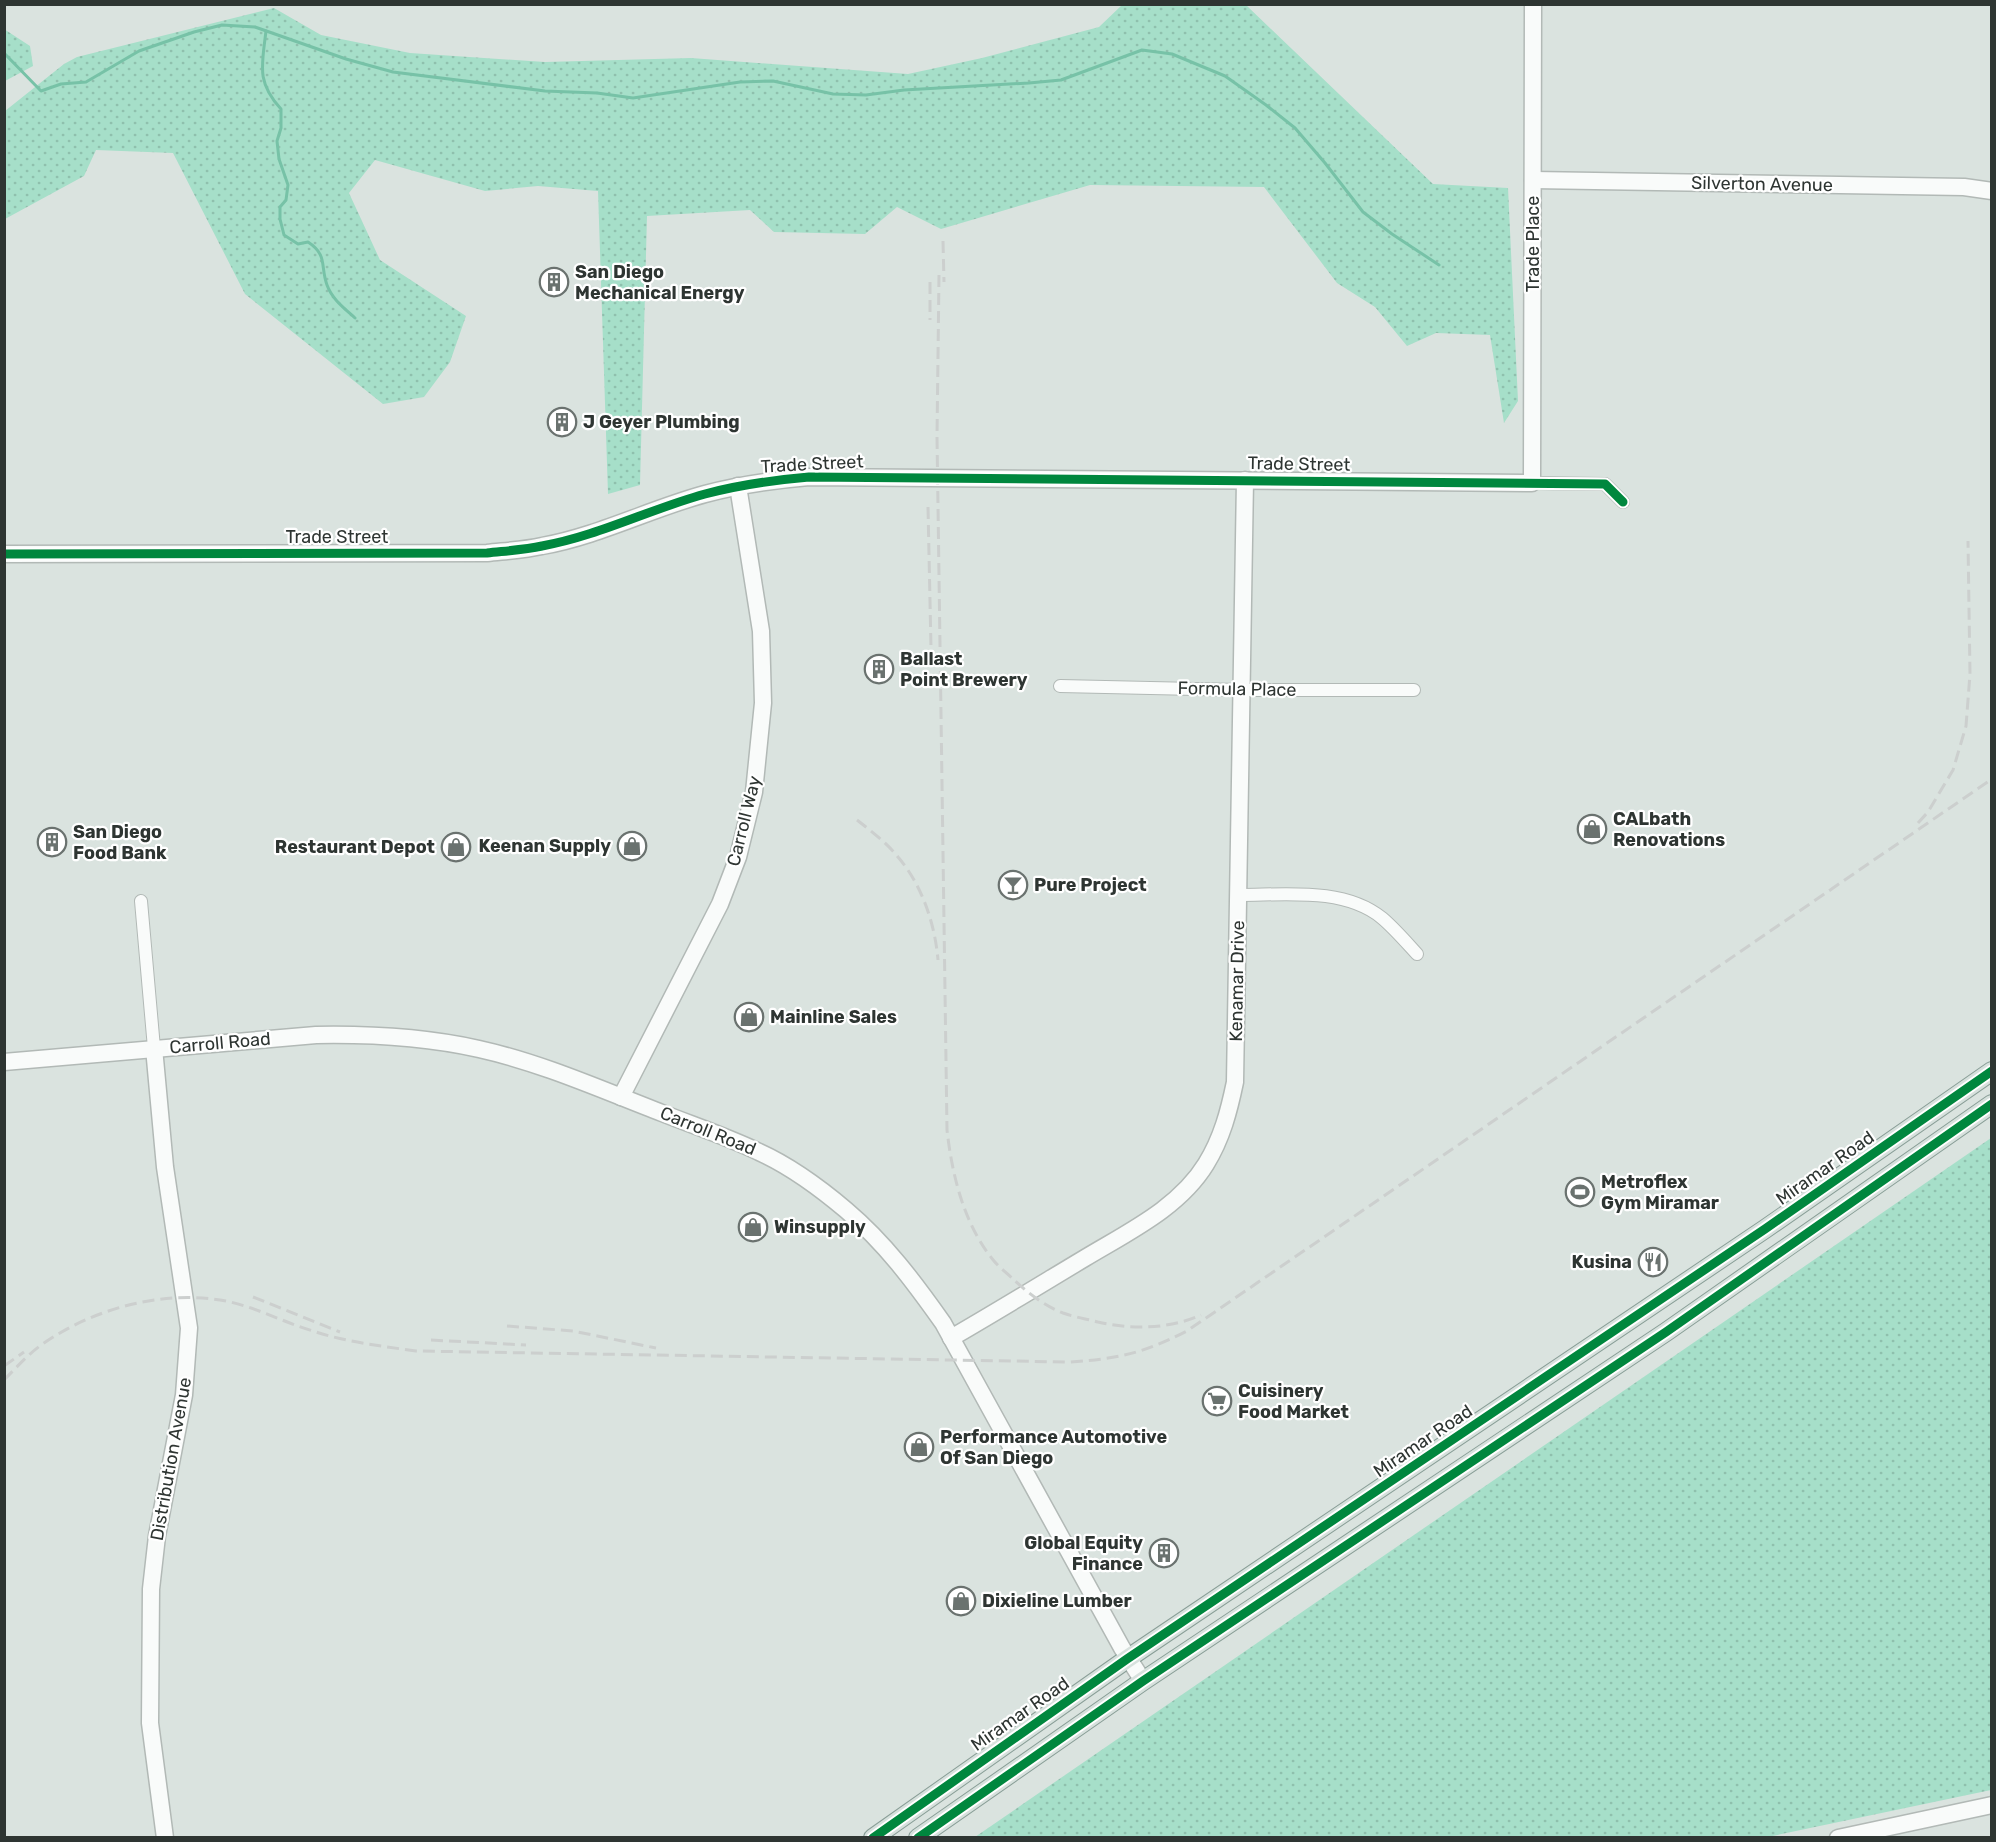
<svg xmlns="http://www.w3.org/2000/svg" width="1996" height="1842" viewBox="0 0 1996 1842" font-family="Rubik,sans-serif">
	<defs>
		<pattern id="grass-dots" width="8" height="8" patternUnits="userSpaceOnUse" patternTransform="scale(1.5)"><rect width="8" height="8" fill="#a6dfc9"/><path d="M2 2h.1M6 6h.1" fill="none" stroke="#8fc0ad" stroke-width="1.8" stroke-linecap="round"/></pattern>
	</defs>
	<rect width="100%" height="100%" fill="#dae3df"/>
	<!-- grass -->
	<g fill="url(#grass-dots)">
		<path d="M1122,5h124l187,179 75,4 10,213 -14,22 -14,-88 -54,-2 -29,13 -32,-39 -38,-24 -73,-96 -174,-2 -149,44 -44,-22 -32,27 -91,-2 -24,-22 -103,6 -7,269 -32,9 -10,-303 -60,-5 -53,5 -110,-31 -26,33 31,67 86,56 -16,46 -26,35 -41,7 -138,-110 -72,-141 -77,-3 -12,26 -79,43v-108l59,-47 13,-7 197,-49 47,27 89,18 135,9 146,-4 217,16 74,-16 117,-31z"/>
		<path d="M4,29l26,17 3,20 -28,15z"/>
		<path d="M1991,1138v652l-228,48 -788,-1z"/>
	</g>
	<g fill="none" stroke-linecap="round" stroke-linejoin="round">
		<!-- stream -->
		<g stroke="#77c2a7" stroke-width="3">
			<path d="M266,31c-4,34 -10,51 15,78v19l-4,13 2,18 9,26 -2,15 -6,7v12l4,16 14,9 10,-2c20,13 12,24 19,43 5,14 17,23 28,33"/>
			<path d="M4,53l37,38 20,-7 25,-2 53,-31 55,-19 28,-7 33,2 91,32 47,13 152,19 52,2 36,5 107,-16 33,-1 60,13 33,1 38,-5 125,-7 32,-3 81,-30 30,4 53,22 41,29 29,23 30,35 38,49 29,22 47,31"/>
		</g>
		<!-- street casing -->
		<g stroke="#b2b9b6" stroke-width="14">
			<g id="street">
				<path d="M1532,483l73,1 18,18"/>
				<path d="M1060,686l181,4h173"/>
				<path d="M1239,895c46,0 105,-8 143,23 12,10 24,24 35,36"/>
				<path d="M141,901l13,147"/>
			</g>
		</g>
		<!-- secondary casing -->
		<g stroke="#b2b9b6" stroke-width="19">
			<g id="secondary">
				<path d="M1533,180l431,7 28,4"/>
				<path d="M4,554l483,-1c18,-2 37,-3 55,-7 56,-10 108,-37 163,-52 34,-9 69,-14 104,-17l723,6 1,-479"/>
				<path d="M154,1048l11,119 24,161 -5,67 -27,141 -6,53 -1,134 15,115"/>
				<path d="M4,1062l312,-27c55,-1 109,2 163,14 63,14 123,41 183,64 33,13 66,24 97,39 31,14 61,36 87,58 39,33 68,72 97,113l179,325 21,33"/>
				<path d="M621,1097l99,-193 18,-47 16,-65 9,-89 -2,-72 -23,-145"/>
				<path d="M951,1338c45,-26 89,-53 134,-80 43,-26 94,-50 121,-94 16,-26 23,-53 29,-82l10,-602"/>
				<path d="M1838,1838l154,-33"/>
			</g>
		</g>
		<!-- primary casing -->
		<g stroke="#899e97" stroke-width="20">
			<g id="primary">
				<path d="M873,1838l254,-179 638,-430 227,-158"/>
				<path d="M918,1838l225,-157 523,-349 326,-228"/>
			</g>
		</g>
		<!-- street -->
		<use href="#street" stroke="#f9fbfa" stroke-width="12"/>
		<!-- secondary -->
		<use href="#secondary" stroke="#f9fbfa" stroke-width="16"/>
		<!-- primary -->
		<use href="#primary" stroke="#d7e1dd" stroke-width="18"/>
		<!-- rail -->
		<g stroke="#cccfce" stroke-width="3" stroke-dasharray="12 6" stroke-linecap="butt">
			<path d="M943,241l1,41"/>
			<path d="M939,275l-2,162 10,693c5,45 17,95 47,131 6,7 14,13 20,19 14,13 31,26 49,33 11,4 24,6 35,9 33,8 72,7 103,-7"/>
			<path d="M930,282v38"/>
			<path d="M928,507l3,141"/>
			<path d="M857,820c14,11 30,23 41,37 24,28 37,67 40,103"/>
			<path d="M1918,823l10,-11 25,-42 13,-44 4,-52 -2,-133"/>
			<path d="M253,1297l87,35"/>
			<path d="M507,1326l66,5 83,17"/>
			<path d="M431,1340l95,5"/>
			<path d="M4,1366l20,-14"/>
			<path d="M4,1380c13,-13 25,-27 40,-37 48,-33 112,-51 169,-44 36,4 66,22 100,32 33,11 68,15 103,20l653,11c49,-3 75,-9 118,-31l805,-552"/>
		</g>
		<!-- cycleway casing -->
		<g stroke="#fff" stroke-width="13">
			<g id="cycleway">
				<path d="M4,554l483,-1c18,-2 37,-3 55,-7 56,-10 108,-37 163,-52 34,-9 69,-14 104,-17l796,7 18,18"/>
				<path d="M873,1838l254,-179 638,-430 227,-158"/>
				<path d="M918,1838l225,-157 523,-349 326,-228"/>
			</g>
		</g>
		<!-- cycleway -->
		<use href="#cycleway" stroke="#00873e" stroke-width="9"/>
	</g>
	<!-- icons -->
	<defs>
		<g id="building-ring" transform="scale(1.5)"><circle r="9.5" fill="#fff" stroke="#6a726f" stroke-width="1.5"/><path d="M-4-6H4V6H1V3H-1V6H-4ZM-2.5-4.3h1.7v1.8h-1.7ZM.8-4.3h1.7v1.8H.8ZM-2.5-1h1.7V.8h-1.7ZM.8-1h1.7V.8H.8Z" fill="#6a726f"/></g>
		<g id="shop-ring" transform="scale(1.5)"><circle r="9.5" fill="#fff" stroke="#6a726f" stroke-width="1.5"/><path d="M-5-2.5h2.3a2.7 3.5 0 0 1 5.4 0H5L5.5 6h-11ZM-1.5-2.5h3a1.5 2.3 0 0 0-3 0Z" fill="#6a726f"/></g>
		<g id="bar-ring" transform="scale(1.5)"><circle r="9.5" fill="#fff" stroke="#6a726f" stroke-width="1.5"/><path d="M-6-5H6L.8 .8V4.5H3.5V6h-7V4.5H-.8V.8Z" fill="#6a726f"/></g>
		<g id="stadium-ring" transform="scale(1.5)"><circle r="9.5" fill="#fff" stroke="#6a726f" stroke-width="1.5"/><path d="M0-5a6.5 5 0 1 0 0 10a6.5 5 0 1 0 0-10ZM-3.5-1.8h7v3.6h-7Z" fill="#6a726f"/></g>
		<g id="restaurant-ring" transform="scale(1.5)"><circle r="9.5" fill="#fff" stroke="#6a726f" stroke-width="1.5"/><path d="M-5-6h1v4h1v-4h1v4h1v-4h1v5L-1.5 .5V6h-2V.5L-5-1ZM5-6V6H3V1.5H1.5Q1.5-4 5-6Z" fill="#6a726f"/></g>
		<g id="supermarket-ring" transform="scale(1.5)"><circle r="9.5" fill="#fff" stroke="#6a726f" stroke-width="1.5"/><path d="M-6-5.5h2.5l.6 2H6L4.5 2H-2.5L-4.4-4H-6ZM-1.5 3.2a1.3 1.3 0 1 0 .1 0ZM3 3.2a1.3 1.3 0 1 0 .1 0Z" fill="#6a726f"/></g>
	</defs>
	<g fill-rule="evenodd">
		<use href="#building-ring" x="554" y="282"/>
		<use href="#building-ring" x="562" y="422"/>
		<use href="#building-ring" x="879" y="669"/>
		<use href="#shop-ring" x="1592" y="829"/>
		<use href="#building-ring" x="52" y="842"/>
		<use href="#shop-ring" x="632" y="846"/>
		<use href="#shop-ring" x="456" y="847"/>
		<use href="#bar-ring" x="1013" y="885"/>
		<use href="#shop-ring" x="749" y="1017"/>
		<use href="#stadium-ring" x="1580" y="1192"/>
		<use href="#shop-ring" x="753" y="1227"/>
		<use href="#restaurant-ring" x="1653" y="1262"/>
		<use href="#supermarket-ring" x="1217" y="1401"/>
		<use href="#shop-ring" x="919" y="1447"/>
		<use href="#building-ring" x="1164" y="1553"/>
		<use href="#shop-ring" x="961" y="1601"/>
	</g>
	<g text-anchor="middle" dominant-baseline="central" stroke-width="4.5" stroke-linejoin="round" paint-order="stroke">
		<!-- street labels -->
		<g font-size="18" fill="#2e3532" stroke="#fff">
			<text transform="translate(1762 184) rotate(1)">Silverton Avenue</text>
			<text transform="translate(1533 244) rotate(-90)">Trade Place</text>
			<text transform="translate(812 464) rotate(-3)">Trade Street</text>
			<text transform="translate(1299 464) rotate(1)">Trade Street</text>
			<text x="337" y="537">Trade Street</text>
			<text transform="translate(1237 689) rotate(1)">Formula Place</text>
			<text transform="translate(744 821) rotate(-76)">Carroll Way</text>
			<text transform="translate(1237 981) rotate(-89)">Kenamar Drive</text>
			<text transform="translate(220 1043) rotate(-5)">Carroll Road</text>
			<text transform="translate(708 1131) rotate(22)">Carroll Road</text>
			<text transform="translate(1825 1168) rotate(-35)">Miramar Road</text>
			<text transform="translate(1423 1441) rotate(-34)">Miramar Road</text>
			<text transform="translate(171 1459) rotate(-80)">Distribution Avenue</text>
			<text transform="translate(1020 1714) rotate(-35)">Miramar Road</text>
		</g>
		<!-- poi labels -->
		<g font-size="18" font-weight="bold" fill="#2e3532" stroke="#fff" text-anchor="start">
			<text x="575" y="272">San Diego<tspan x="575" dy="21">Mechanical Energy</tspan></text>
			<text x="583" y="422">J Geyer Plumbing</text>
			<text x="900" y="659">Ballast<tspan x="900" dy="21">Point Brewery</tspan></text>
			<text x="1613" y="819">CALbath<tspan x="1613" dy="21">Renovations</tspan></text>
			<text x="73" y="832">San Diego<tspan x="73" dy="21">Food Bank</tspan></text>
			<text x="611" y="846" text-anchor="end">Keenan Supply</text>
			<text x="435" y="847" text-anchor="end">Restaurant Depot</text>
			<text x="1034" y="885">Pure Project</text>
			<text x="770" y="1017">Mainline Sales</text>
			<text x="1601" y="1182">Metroflex<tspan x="1601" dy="21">Gym Miramar</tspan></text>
			<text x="774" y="1227">Winsupply</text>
			<text x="1632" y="1262" text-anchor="end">Kusina</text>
			<text x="1238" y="1391">Cuisinery<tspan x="1238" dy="21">Food Market</tspan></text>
			<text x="940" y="1437">Performance Automotive<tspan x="940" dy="21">Of San Diego</tspan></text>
			<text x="1143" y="1543" text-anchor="end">Global Equity<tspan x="1143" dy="21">Finance</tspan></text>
			<text x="982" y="1601">Dixieline Lumber</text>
		</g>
	</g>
	<!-- border -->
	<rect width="1996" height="1842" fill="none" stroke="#2e3532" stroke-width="12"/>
</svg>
